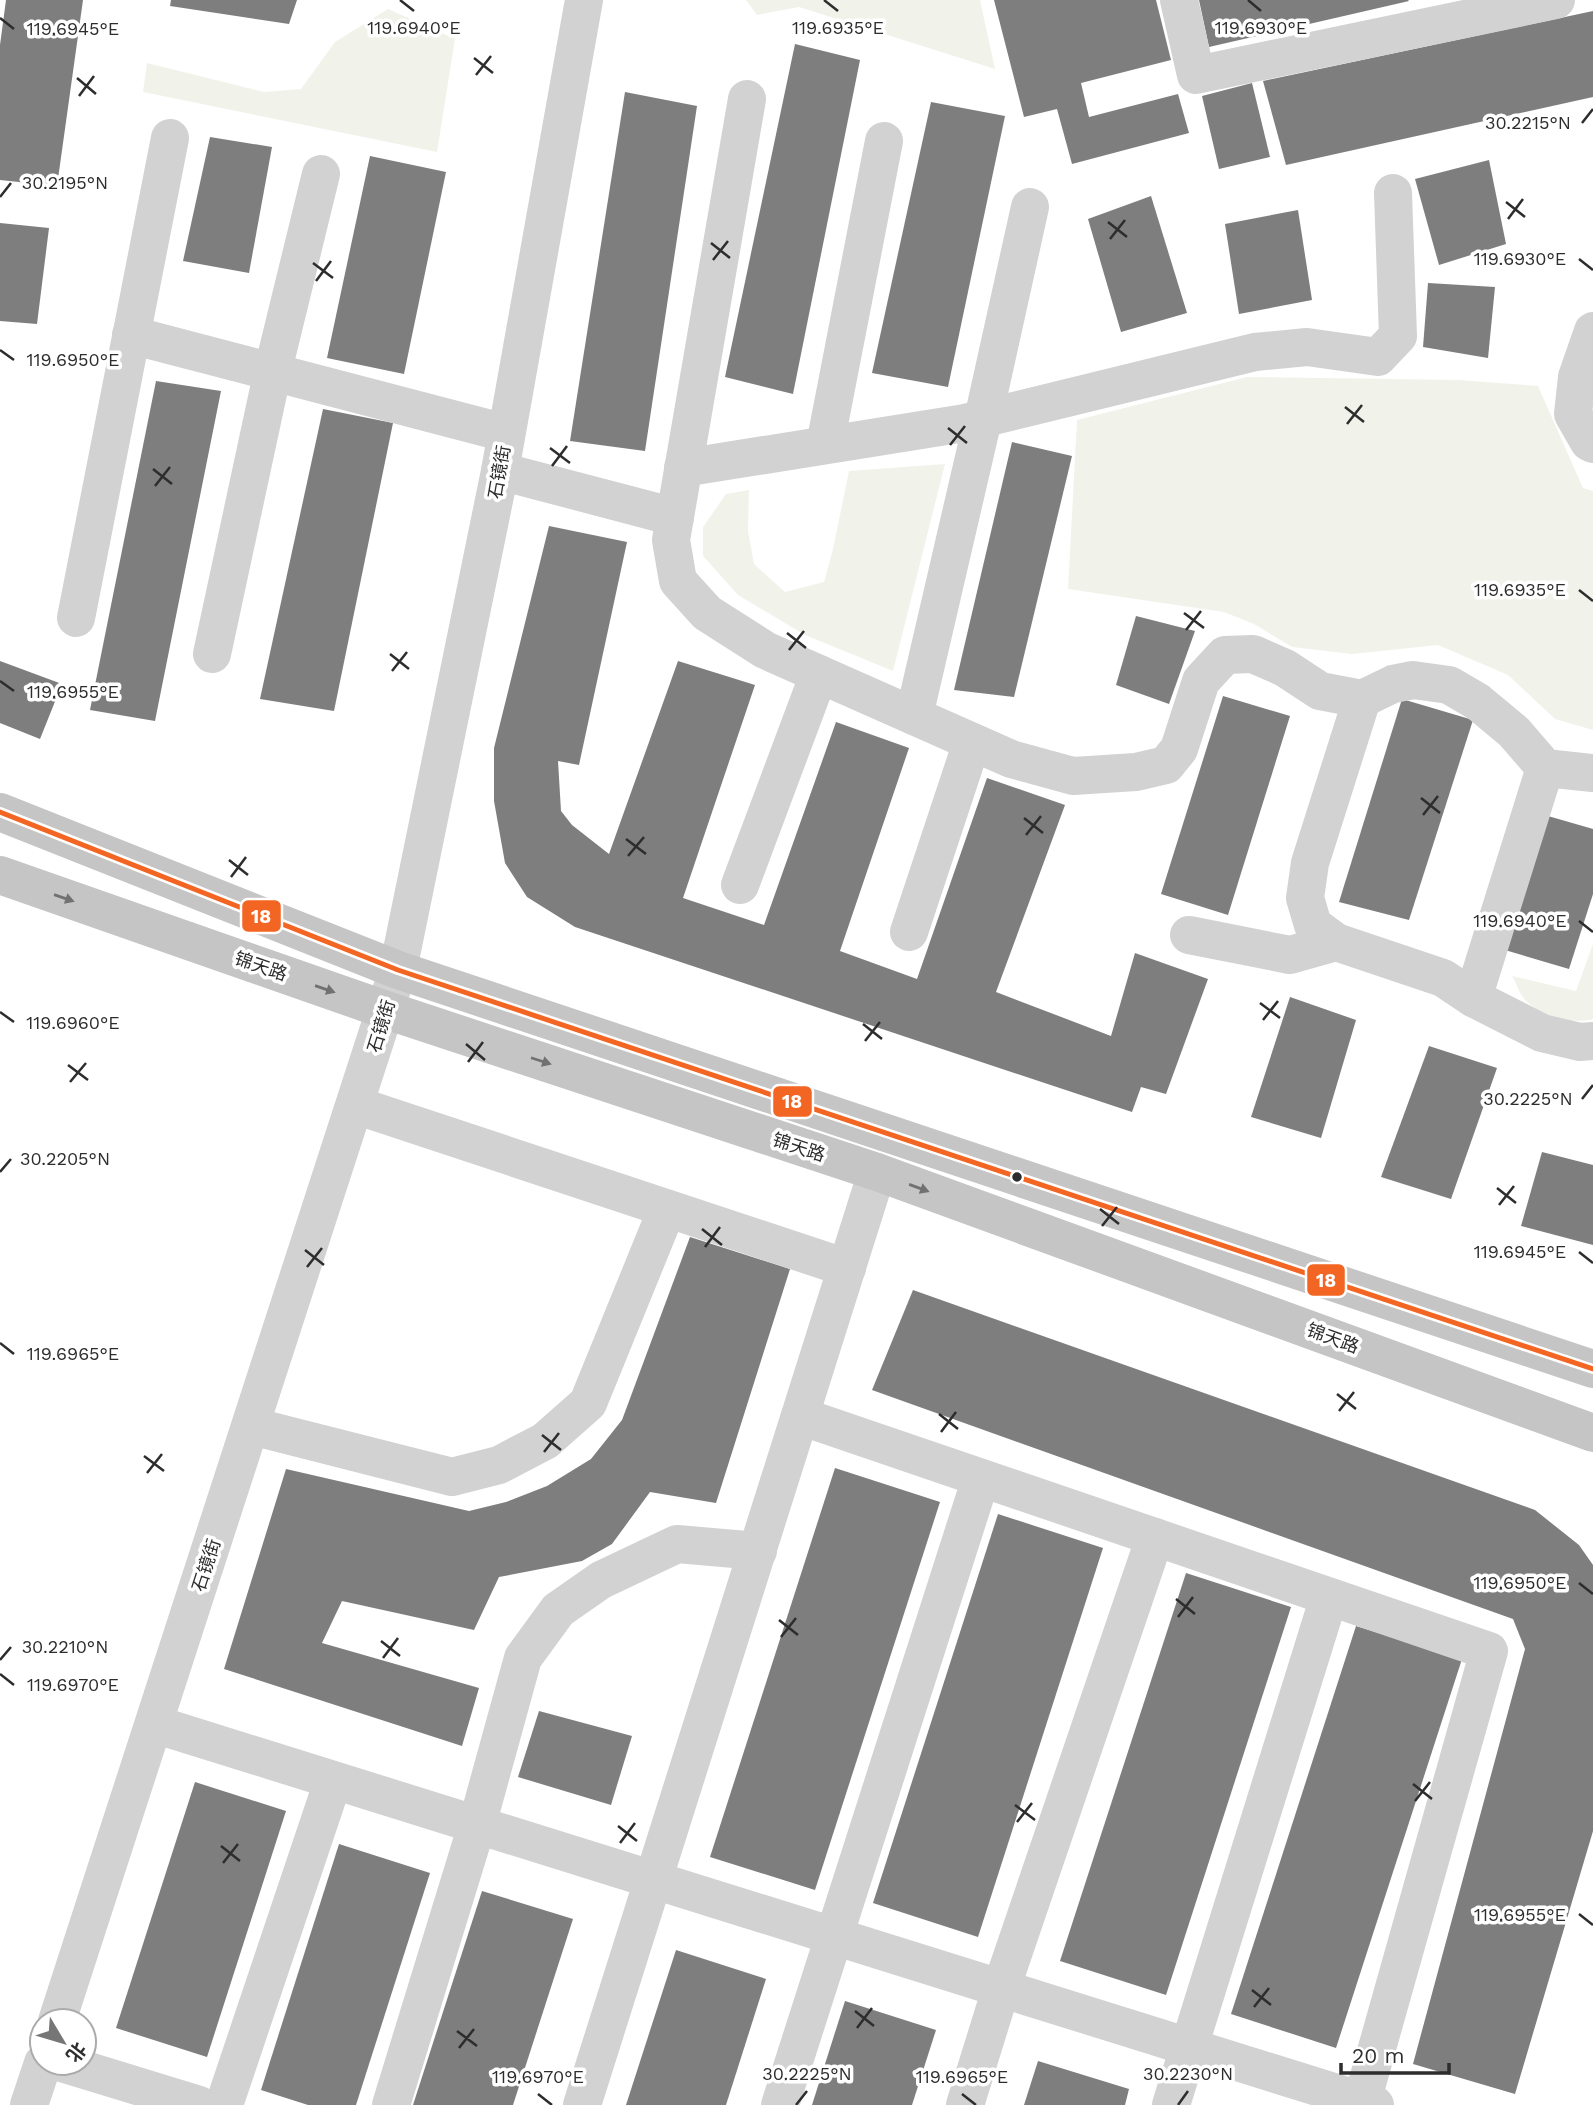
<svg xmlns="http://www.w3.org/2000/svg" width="1593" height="2105" viewBox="0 0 1593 2105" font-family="'Work Sans','Noto Sans SC',sans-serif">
	<rect width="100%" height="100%" fill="#fff"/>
	<!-- green -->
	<g fill="#f1f3eb">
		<path d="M746,0h234l15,69 -196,-62 -42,8z"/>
		<path d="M388,9l67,30 -18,113 -294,-60 4,-29 117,29 37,-3 34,-47z"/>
		<path d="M1247,377l212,3 79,6 45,102 10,3v239l-38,-11 -47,-44 -70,-30 -86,9 -60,-7 -38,-23 -30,-12 -156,-23 9,-169z"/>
		<path d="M945,464l-52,207 -88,-36 -67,-40 -35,-39v-29l23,-33 23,-4 -1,41 6,33 31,28 39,-10 9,-33 16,-78z"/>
		<path d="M1593,944v75c-21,6 -58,-4 -71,-23 -4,-6 -6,-14 -10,-20l64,15z"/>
	</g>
	<!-- building -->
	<g fill="#7e7e7e">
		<path d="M6,0h77l-26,186 -57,-6v-135z"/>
		<path d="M171,0h126l-8,24 -119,-18z"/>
		<path d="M994,0h162l15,60 -90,23 8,34 89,-23 11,39 -117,31 -15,-55 -33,8z"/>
		<path d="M1199,0h209l1,1 -200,46z"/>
		<path d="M1593,11v86l-307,68 -23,-84z"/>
		<path d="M795,44l65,16 -67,334 -68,-17z"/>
		<path d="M1252,83l18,74 -51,12 -17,-73z"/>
		<path d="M625,92l72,14 -52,345 -75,-10z"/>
		<path d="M931,102l74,14 -57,271 -76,-14z"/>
		<path d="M210,137l62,10 -23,126 -66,-12z"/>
		<path d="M370,156l76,16 -42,202 -77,-16z"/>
		<path d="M1489,160l17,84 -67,21 -24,-86z"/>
		<path d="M1151,196l36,117 -66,19 -33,-113z"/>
		<path d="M1298,210l14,90 -73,14 -14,-90z"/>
		<path d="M0,223l49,5 -12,96 -37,-3z"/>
		<path d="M1428,283l67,4 -7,71 -65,-11z"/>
		<path d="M156,381l65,10 -66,330 -65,-11z"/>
		<path d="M323,409l70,14 -59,288 -74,-12z"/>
		<path d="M1012,442l60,14 -58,241 -60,-7z"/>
		<path d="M549,526l78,16 -48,223 -21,-4 3,50 11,14 37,29 69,-193 77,24 -72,213 81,27 72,-203 73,26 -69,203 77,28 70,-201 78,27 -69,187 115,44 24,-83 73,26 -42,115 -25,-7 -9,25 -557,-185 -48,-30 -22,-34 -11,-62v-53z"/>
		<path d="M1136,616l59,15 -26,73 -53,-19z"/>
		<path d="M0,661l62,23 -22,55 -40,-16z"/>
		<path d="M1223,696l67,20 -62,199 -67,-21z"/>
		<path d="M1402,699l71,21 -64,200 -70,-18z"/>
		<path d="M1548,816l45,13v65l-24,75 -64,-19z"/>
		<path d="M1290,997l66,23 -35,118 -70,-21z"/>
		<path d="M1429,1046l68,22 -46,131 -70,-22z"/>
		<path d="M1542,1152l51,13v80l-72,-19z"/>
		<path d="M690,1237l100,32 -74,234 -66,-11 -38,52 -30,17 -83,16 -25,53 -132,-29 -20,42 157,45 -17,58 -238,-77 62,-200 183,42 37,-9 41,-16 44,-27 31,-39z"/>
		<path d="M913,1290l622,220 44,35 14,20v266l-78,263 -102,-30 112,-415 -12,-30 -641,-229z"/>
		<path d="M835,1468l105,34 -125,388 -105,-33z"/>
		<path d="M998,1514l105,34 -125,389 -105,-34z"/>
		<path d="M1186,1573l105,34 -125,388 -106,-34z"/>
		<path d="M1356,1626l106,33 -126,389 -105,-34z"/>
		<path d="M539,1711l93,25 -21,69 -93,-28z"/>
		<path d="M195,1782l91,29 -79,246 -91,-29z"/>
		<path d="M339,1844l91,29 -74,232h-48l-47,-15z"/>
		<path d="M482,1891l91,28 -60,186h-100z"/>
		<path d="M676,1950l90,29 -40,126h-100z"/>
		<path d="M845,2001l91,29 -24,75h-100z"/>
		<path d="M1038,2061l91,28 -4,16h-101z"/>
	</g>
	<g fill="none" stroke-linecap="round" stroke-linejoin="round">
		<!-- minor -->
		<g stroke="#d2d2d2" stroke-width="38">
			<path d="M1179,0l17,75 360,-75"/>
			<path d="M747,99l-76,441 7,41 29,32 58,37 246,109 62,17 63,-4 30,-7 13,-16 22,-68 24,-26 28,-1 32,14 35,23 42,8 31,-15 20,-4 36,5 29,17 36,30 31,36 48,5"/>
			<path d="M1593,331l-16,46 -4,37 16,28 4,2"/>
			<path d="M131,335l375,98"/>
			<path d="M825,445l59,-304"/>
			<path d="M683,468l282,-45 290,-71 52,-5 71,10 20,-21 -5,-143"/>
			<path d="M500,471l175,46"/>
			<path d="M76,618l94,-480"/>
			<path d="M212,654l61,-284 48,-196"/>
			<path d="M1362,699l-52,164 -5,35 8,27 23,17 107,36 30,20 69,35 38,9 13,-1"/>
			<path d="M914,716l69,-297 47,-212"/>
			<path d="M740,885l79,-211"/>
			<path d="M909,932l63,-190"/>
			<path d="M1189,935l101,20 46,-13"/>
			<path d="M1473,998l72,-230"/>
			<path d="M355,1105l492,163"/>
			<path d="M800,1416l689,235 -128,454"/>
			<path d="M251,1426l201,51 47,-12 46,-24 43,-38 79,-194"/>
			<path d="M154,1724l1221,381"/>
			<path d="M57,2021l341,-1051 102,-499 84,-471"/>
			<path d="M62,2063l137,42"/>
			<path d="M29,2105l14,-42"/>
			<path d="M224,2105l109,-324"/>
			<path d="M391,2105l86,-280 46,-167 35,-48 43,-30 76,-36 81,7"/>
			<path d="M582,2105l295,-933"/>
			<path d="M780,2105l201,-627"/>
			<path d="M965,2105l36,-116 154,-452"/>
			<path d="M1171,2105l158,-508"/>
		</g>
		<!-- major -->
		<g stroke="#c5c5c5" stroke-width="38">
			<path d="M0,812l398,158 1195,399"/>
			<path d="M0,875l386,135 491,162 716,261"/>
		</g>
		<!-- bus-1 casing -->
		<g stroke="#fff" stroke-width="10">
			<path id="bus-1" d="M0,812l398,158 1195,399"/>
		</g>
		<!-- bus-1 -->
		<use href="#bus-1" stroke="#f26522" stroke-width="5"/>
	</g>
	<!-- one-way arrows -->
	<defs><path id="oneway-solid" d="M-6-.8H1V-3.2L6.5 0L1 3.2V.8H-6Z" transform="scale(1.75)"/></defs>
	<g fill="#717171">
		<use href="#oneway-solid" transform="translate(64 898) rotate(19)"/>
		<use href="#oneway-solid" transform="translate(325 989) rotate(19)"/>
		<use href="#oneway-solid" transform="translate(541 1061) rotate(18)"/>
		<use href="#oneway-solid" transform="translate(919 1188) rotate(20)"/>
	</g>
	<!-- ticks -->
	<path fill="none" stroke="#2d2d2d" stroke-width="2.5" d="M400,0l14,11M824,0l14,11M1248,0l13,11M0,18l14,11M474,58l19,15M476,75l15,-19M77,78l19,16M79,96l15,-20M1582,123l11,-14M0,197l11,-14M1506,202l19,15M1508,219l15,-20M1108,222l19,15M1110,239l15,-19M711,243l19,15M1579,259l14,11M713,260l15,-19M313,263l20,15M316,281l15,-20M0,350l14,10M1345,407l19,15M1347,424l15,-19M948,428l19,15M950,445l15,-19M550,448l20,15M552,466l15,-20M153,469l19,15M155,486l15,-19M1579,590l14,11M1184,613l20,15M1186,630l15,-19M787,633l19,15M789,650l15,-19M390,654l19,15M392,671l15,-19M0,681l14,10M1421,798l19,15M1423,815l15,-19M1024,818l19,15M1026,835l15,-19M626,839l20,15M628,856l16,-19M229,860l19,15M231,877l15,-20M1579,921l14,11M1260,1003l20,15M0,1012l14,10M1263,1020l15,-19M863,1024l19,15M865,1041l15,-19M466,1044l19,16M468,1062l15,-20M68,1065l20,15M70,1082l16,-19M1582,1099l11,-14M0,1172l11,-13M1497,1188l19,15M1499,1205l15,-19M1100,1209l19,15M1102,1226l15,-19M702,1229l20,16M705,1247l15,-20M305,1250l19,15M1579,1252l14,11M307,1267l15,-19M0,1343l14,11M1337,1394l19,15M1339,1411l15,-19M939,1414l19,15M941,1432l15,-20M542,1435l19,15M544,1452l15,-19M144,1456l20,15M147,1473l15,-19M1579,1583l14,11M1176,1599l19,15M1178,1617l15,-20M779,1620l19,15M781,1637l15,-19M381,1641l19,15M383,1658l15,-20M0,1660l11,-13M0,1674l14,11M1413,1784l19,15M1415,1801l15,-19M1015,1805l20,15M1017,1822l15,-19M618,1826l19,15M620,1843l15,-20M221,1846l19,15M223,1863l15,-19M1579,1914l14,11M1252,1990l19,15M1254,2007l15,-19M855,2011l19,15M857,2028l15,-20M457,2031l20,15M459,2048l15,-19M538,2094l14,11M962,2094l14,11M796,2105l11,-14M1178,2105l10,-14"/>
	<!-- markers -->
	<circle fill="#2d2d2d" stroke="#fff" stroke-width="2.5" cx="1017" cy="1177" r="6"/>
	<g text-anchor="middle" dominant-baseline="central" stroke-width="7" stroke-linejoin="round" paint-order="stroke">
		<!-- street labels -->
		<g font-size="18" fill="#2d2d2d" stroke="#fff">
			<text transform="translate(499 472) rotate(-80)">石镜街</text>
			<text transform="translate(261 966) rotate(19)">锦天路</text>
			<text transform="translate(381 1026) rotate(-73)">石镜街</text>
			<text transform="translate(799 1147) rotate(18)">锦天路</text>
			<text transform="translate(1333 1338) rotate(20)">锦天路</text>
			<text transform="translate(206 1565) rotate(-72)">石镜街</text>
		</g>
	</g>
	<g font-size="18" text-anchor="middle" fill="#2d2d2d" stroke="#fff" stroke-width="7" stroke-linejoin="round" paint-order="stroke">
		<text x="414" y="34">119.6940°E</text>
		<text x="838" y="34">119.6935°E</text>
		<text x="1261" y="34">119.6930°E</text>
		<text x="73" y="35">119.6945°E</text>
		<text x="1528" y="129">30.2215°N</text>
		<text x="65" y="189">30.2195°N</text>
		<text x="1520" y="265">119.6930°E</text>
		<text x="73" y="366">119.6950°E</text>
		<text x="1520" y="596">119.6935°E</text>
		<text x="73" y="698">119.6955°E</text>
		<text x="1520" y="927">119.6940°E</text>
		<text x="73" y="1029">119.6960°E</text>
		<text x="1528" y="1105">30.2225°N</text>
		<text x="65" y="1165">30.2205°N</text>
		<text x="1520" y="1258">119.6945°E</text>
		<text x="73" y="1360">119.6965°E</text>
		<text x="1520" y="1589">119.6950°E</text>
		<text x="65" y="1653">30.2210°N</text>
		<text x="73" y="1691">119.6970°E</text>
		<text x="1520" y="1921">119.6955°E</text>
		<text x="807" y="2080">30.2225°N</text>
		<text x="1188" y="2080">30.2230°N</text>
		<text x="538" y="2083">119.6970°E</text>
		<text x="962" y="2083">119.6965°E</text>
	</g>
	<g stroke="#fff" stroke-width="2.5">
		<rect x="241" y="899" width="41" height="34" rx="7" fill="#f26522"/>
		<rect x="772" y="1085" width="41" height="33" rx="7" fill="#f26522"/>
		<rect x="1306" y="1263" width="40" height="34" rx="7" fill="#f26522"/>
	</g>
	<g font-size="19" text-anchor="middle" font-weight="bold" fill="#fff">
		<text x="261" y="923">18</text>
		<text x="792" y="1108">18</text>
		<text x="1326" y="1287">18</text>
	</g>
	<!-- north arrow -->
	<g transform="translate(63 2042) rotate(128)"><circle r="33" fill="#ffffff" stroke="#ababab" stroke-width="2"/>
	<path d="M0-5L12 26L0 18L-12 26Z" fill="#767676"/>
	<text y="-10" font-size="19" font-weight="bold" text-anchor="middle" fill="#2d2d2d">北</text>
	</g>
	<!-- scale -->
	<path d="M1341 2063v10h108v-10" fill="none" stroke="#2d2d2d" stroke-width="3.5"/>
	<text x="1352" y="2063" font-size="21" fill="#2d2d2d" stroke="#ffffff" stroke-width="5" paint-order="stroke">20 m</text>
</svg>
